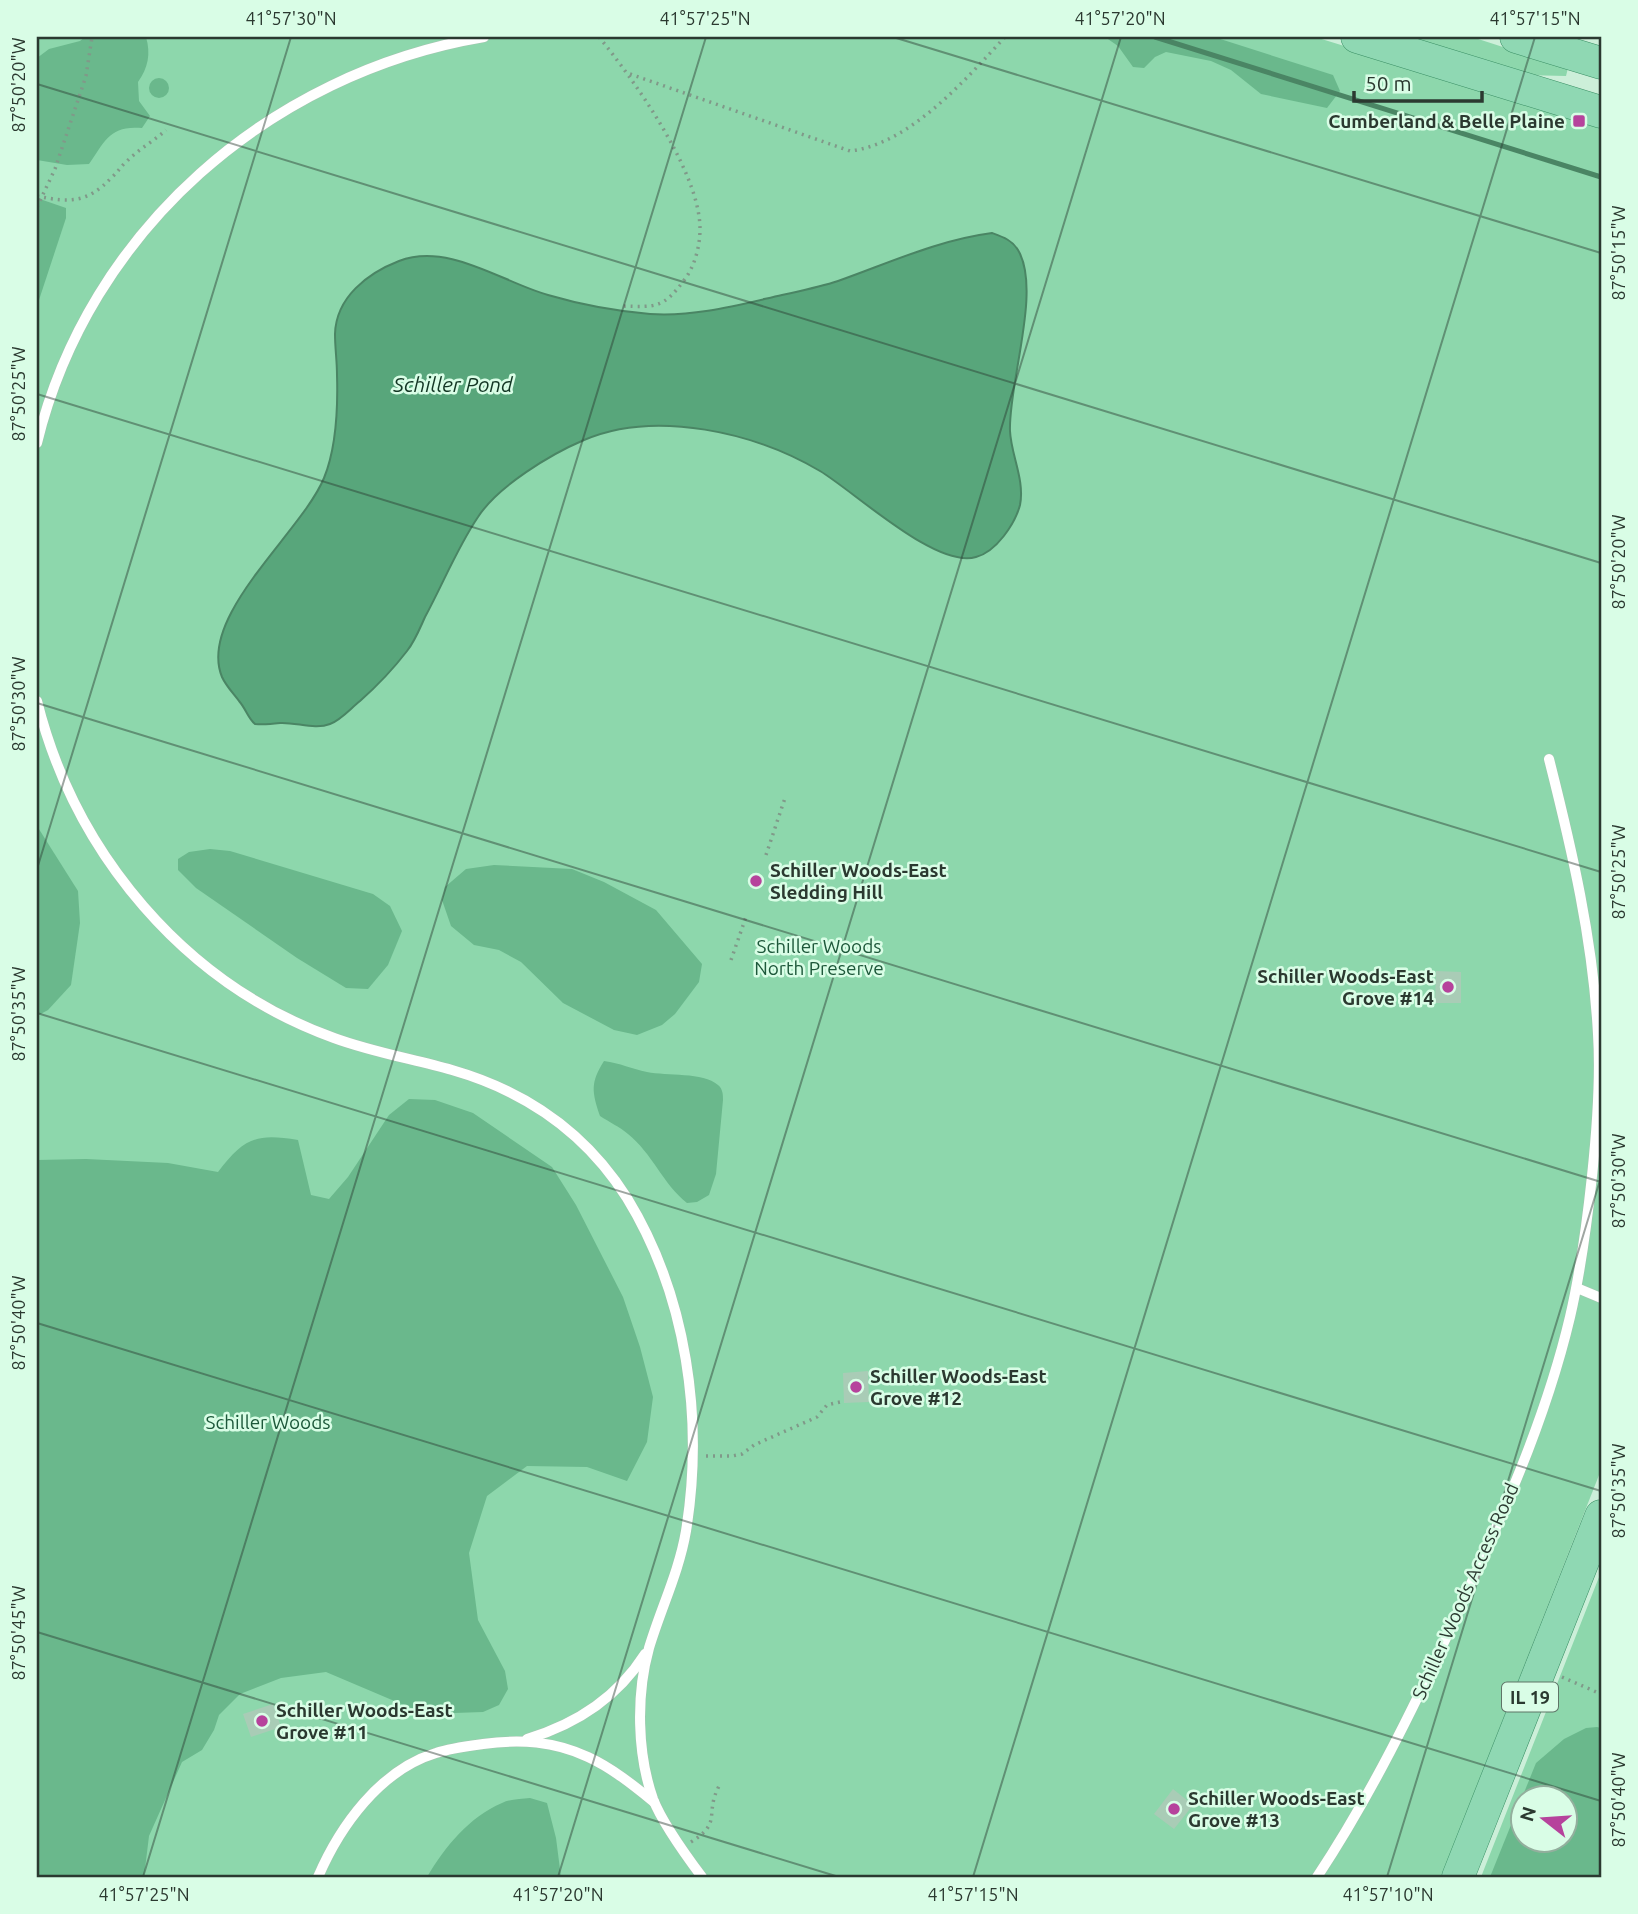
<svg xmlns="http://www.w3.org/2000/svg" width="1638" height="1914" viewBox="0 0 1638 1914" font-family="Ubuntu,sans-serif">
	<rect width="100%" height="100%" fill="#ccefd9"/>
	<!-- green -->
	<g fill="#8dd7ac" fill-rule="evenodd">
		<path d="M37,37h1278l286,88v1345l-160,407h-1404z"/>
		<path d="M1390,37h82l96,31 -2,8 -42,-1z"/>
		<path d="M1601,1572v305h-120zM1522,1798h42v42h-42z"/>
	</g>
	<!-- forest -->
	<g fill="#6ab88c" fill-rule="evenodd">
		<path d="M85,37h61c5,17 2,31 -8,45l1,19 11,15 -8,12c-32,-3 -37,13 -53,36l-22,1 -30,-5v-102l12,-9 31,-8z"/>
		<path d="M1105,37h109l119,38 7,16 -13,17 -66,-14 -30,-24 -20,-9 -45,-9 -11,5 -11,11 -11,-1 -15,-21z"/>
		<circle cx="159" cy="88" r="10"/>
		<path d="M37,198l29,10v10l-29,88z"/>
		<path d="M37,826l41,65 2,32 -9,62 -23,25 -11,6z"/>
		<path d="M210,849l20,2 143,43 17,12 12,25 -14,34 -20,24 -22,-1 -49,-30 -101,-70 -18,-18v-11l11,-7z"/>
		<path d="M494,865l78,4 32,13 52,28 46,54 -3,18 -24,32 -13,11 -25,10 -23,-5 -51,-27 -42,-41 -22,-12 -25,-5 -23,-19 -9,-26 3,-13 21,-18z"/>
		<path d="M604,1061c16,2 28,8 43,11 20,4 56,0 71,13 5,4 5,10 5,15l-7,74 -7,21 -12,7 -10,1c-24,-19 -35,-50 -59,-69 -8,-7 -19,-12 -28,-18 -8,-24 -10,-33 4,-55z"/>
		<path d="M409,1099l26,1 38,13 79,54 24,38 47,92 17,50 13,50 -6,45 -20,39 -40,-14 -60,-1 -40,30 -18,57 9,67 27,51 3,18 -9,16 -16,7 -58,2 -99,-42 -45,6 -41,16 -21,21 -5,15 -12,20 -20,12 -33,74 -5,41h-107v-717l49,-1 82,4 50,9c26,-34 38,-39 80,-32l13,55 18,4 19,-22 41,-62z"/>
		<path d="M1597,1727l4,1v149h-111l46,-114 28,-24 22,-11zM1522,1798h42v42h-42z"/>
		<path d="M530,1798l17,5 9,35 5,39h-134c18,-30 42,-60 75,-74 8,-4 19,-4 28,-5z"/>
	</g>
	<!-- water -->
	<path fill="#58a67b" stroke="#4a8564" stroke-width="2" d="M992,233c11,4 20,7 26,17 24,40 -10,134 -8,181 1,24 15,49 10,74 -5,19 -24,47 -44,52 -40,12 -121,-65 -156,-86 -64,-38 -164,-62 -236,-31 -33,14 -86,46 -106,77 -21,31 -35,67 -53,100 -5,11 -10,24 -18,34 -13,17 -30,35 -47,50 -9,7 -19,19 -30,23 -15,6 -34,-2 -50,-1 -8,1 -16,2 -25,1 -7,-6 -9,-15 -16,-23 -5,-7 -13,-15 -17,-24 -25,-61 80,-145 102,-199 13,-32 14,-70 13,-103 0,-14 -2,-27 -2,-41 1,-37 33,-61 64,-73 49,-19 103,21 149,34 34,10 67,16 102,19 45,3 88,-9 132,-19 18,-4 38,-8 56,-14 51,-18 100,-41 154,-48z"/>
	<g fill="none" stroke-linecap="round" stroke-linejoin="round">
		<!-- stream -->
		<path stroke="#4a8564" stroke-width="5" d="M1155,37l446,140"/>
	</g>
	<!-- building -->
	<g fill="#a9ccb6">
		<path d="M1436,971l25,1v31h-26z"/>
		<path d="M868,1371l1,31 -25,1 -1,-30z"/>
		<path d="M273,1704l8,23 -30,10 -8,-23z"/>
		<path d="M1173,1789l20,16 -19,24 -20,-15z"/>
	</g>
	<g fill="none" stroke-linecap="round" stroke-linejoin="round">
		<!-- service casing -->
		<g stroke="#a3c6b0" stroke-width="11">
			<g id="service">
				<path d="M37,443c52,-213 233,-370 447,-406"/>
				<path d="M37,701c38,152 147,283 297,337 38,14 79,21 118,32 73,21 134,63 175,128 60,98 77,221 59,333 -7,41 -25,77 -37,117 -13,47 -12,105 4,151 9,23 34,58 49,78"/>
				<path d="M1577,1288l24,10"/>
				<path d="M527,1739c50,-15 90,-41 118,-85"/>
				<path d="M318,1877c22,-51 62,-107 118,-124 15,-5 32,-7 47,-9 37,-5 71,-3 105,13 24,11 45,28 66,45"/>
				<path d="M1317,1877c53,-80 96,-168 137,-256 45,-98 91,-198 116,-304 11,-47 17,-94 22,-141 5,-47 9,-95 6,-142 -5,-94 -26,-184 -49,-275"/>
			</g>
		</g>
		<!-- primary casing -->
		<g stroke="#3b8f65" stroke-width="33">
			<g id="primary">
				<path d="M1357,37l244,75"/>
				<path d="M1516,37l85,26"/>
				<path d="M1458,1877l143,-361"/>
			</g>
		</g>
		<!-- path -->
		<g stroke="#809989" stroke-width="3.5" stroke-dasharray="2 5" stroke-linecap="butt">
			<path d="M599,37c35,43 101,135 101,192 0,17 -5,36 -15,50 -22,30 -29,28 -64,27"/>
			<path d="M630,74l220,77c60,-7 115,-71 155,-114"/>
			<path d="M37,196c33,7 51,7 75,-19 6,-5 9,-11 15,-16 12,-12 27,-20 39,-31"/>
			<path d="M37,207l18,-38 31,-93 6,-39"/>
			<path d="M766,855l19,-57"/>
			<path d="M731,960l16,-46"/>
			<path d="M706,1456h26l10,-2 12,-9 63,-28 10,-12 17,-4"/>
			<path d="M1562,1677l39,17"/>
			<path d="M691,1842c32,-20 13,-27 28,-56"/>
		</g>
		<!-- service -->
		<use href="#service" stroke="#fff" stroke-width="10"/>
		<!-- primary -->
		<use href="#primary" stroke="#8fd8b3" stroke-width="32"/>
	</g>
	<!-- ticks -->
	<path fill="none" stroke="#2b3930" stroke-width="2" stroke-opacity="0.45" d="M893,37l708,216M37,84l1564,479M37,394l1564,478M37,703l1564,479M37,869l254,-832M37,1013l1564,478M37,1323l1564,478M37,1632l802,245M143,1877l563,-1840M558,1877l563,-1840M973,1877l562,-1840M1387,1877l214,-700"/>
	<!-- markers -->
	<g fill="#b6439c" stroke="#d9fde6" stroke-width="2.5">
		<rect x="1572" y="114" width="14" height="14" rx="3.5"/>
		<circle cx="756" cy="881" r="7"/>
		<circle cx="1448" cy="987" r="7"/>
		<circle cx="856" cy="1387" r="7"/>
		<circle cx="262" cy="1721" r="7"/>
		<circle cx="1174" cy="1809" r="7"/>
	</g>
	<g text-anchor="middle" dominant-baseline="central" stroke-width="5" stroke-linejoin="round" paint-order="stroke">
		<!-- shield labels -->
		<rect fill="#d9fde6" stroke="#5f7467" stroke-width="2" x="1502" y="1682.5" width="56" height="29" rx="5"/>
		<g font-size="18" font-weight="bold" fill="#2b3930">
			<text x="1530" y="1697">IL 19</text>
		</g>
		<!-- poi labels -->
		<g font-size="19" font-weight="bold" fill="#2b3930" stroke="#d9fde6" text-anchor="start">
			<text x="1565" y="121" text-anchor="end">Cumberland &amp; Belle Plaine</text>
			<text x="770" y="870">Schiller Woods-East<tspan x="770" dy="22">Sledding Hill</tspan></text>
			<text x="1434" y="976" text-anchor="end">Schiller Woods-East<tspan x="1434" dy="22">Grove #14</tspan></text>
			<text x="870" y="1376">Schiller Woods-East<tspan x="870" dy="22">Grove #12</tspan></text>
			<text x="276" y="1710">Schiller Woods-East<tspan x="276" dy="22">Grove #11</tspan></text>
			<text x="1188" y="1798">Schiller Woods-East<tspan x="1188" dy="22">Grove #13</tspan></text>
		</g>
		<!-- park labels -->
		<g font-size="19" fill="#1d583a" stroke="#d9fde6">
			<text x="819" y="946">Schiller Woods<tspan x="819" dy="22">North Preserve</tspan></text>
			<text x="268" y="1422">Schiller Woods</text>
		</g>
		<!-- street labels -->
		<g font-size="19" fill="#2b3930" stroke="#d9fde6">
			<text transform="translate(1465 1591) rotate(-66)">Schiller Woods Access Road</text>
		</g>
		<!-- water labels -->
		<g font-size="21" font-style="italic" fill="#133624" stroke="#d9fde6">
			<text x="453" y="384">Schiller Pond</text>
		</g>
	</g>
	<!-- border -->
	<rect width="1638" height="1914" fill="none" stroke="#d9fde6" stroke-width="77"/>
	<!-- north arrow -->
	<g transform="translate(1544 1819) rotate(287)"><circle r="33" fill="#d9fde6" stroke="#93af9d" stroke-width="2"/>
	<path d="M0-5L12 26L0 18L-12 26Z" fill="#b6439c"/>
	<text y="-10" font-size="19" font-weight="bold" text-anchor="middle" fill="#2b3930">N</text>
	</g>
	<!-- scale -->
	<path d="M1354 91v10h128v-10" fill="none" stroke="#2b3930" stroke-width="3.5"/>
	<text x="1365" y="91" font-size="21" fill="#2b3930" stroke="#d9fde6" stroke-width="5" paint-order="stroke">50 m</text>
	<rect x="38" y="38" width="1562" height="1838" fill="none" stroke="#2b3930" stroke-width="2.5"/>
	<g font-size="18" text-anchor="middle" fill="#2b3930">
		<text x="291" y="25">41°57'30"N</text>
		<text x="705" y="25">41°57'25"N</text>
		<text x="1120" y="25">41°57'20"N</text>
		<text x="1535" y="25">41°57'15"N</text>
		<text transform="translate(19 85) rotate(-90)" y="6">87°50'20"W</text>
		<text transform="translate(1619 253) rotate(-90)" y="6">87°50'15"W</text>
		<text transform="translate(19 394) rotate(-90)" y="6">87°50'25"W</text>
		<text transform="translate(1619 562) rotate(-90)" y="6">87°50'20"W</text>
		<text transform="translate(19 704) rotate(-90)" y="6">87°50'30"W</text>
		<text transform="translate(1619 872) rotate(-90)" y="6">87°50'25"W</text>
		<text transform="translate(19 1014) rotate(-90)" y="6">87°50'35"W</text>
		<text transform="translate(1619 1181) rotate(-90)" y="6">87°50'30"W</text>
		<text transform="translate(19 1323) rotate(-90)" y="6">87°50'40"W</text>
		<text transform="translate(1619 1491) rotate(-90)" y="6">87°50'35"W</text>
		<text transform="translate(19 1633) rotate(-90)" y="6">87°50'45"W</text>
		<text transform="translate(1619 1800) rotate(-90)" y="6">87°50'40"W</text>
		<text x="144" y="1901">41°57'25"N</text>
		<text x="558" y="1901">41°57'20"N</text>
		<text x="973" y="1901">41°57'15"N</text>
		<text x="1388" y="1901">41°57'10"N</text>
	</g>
</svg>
